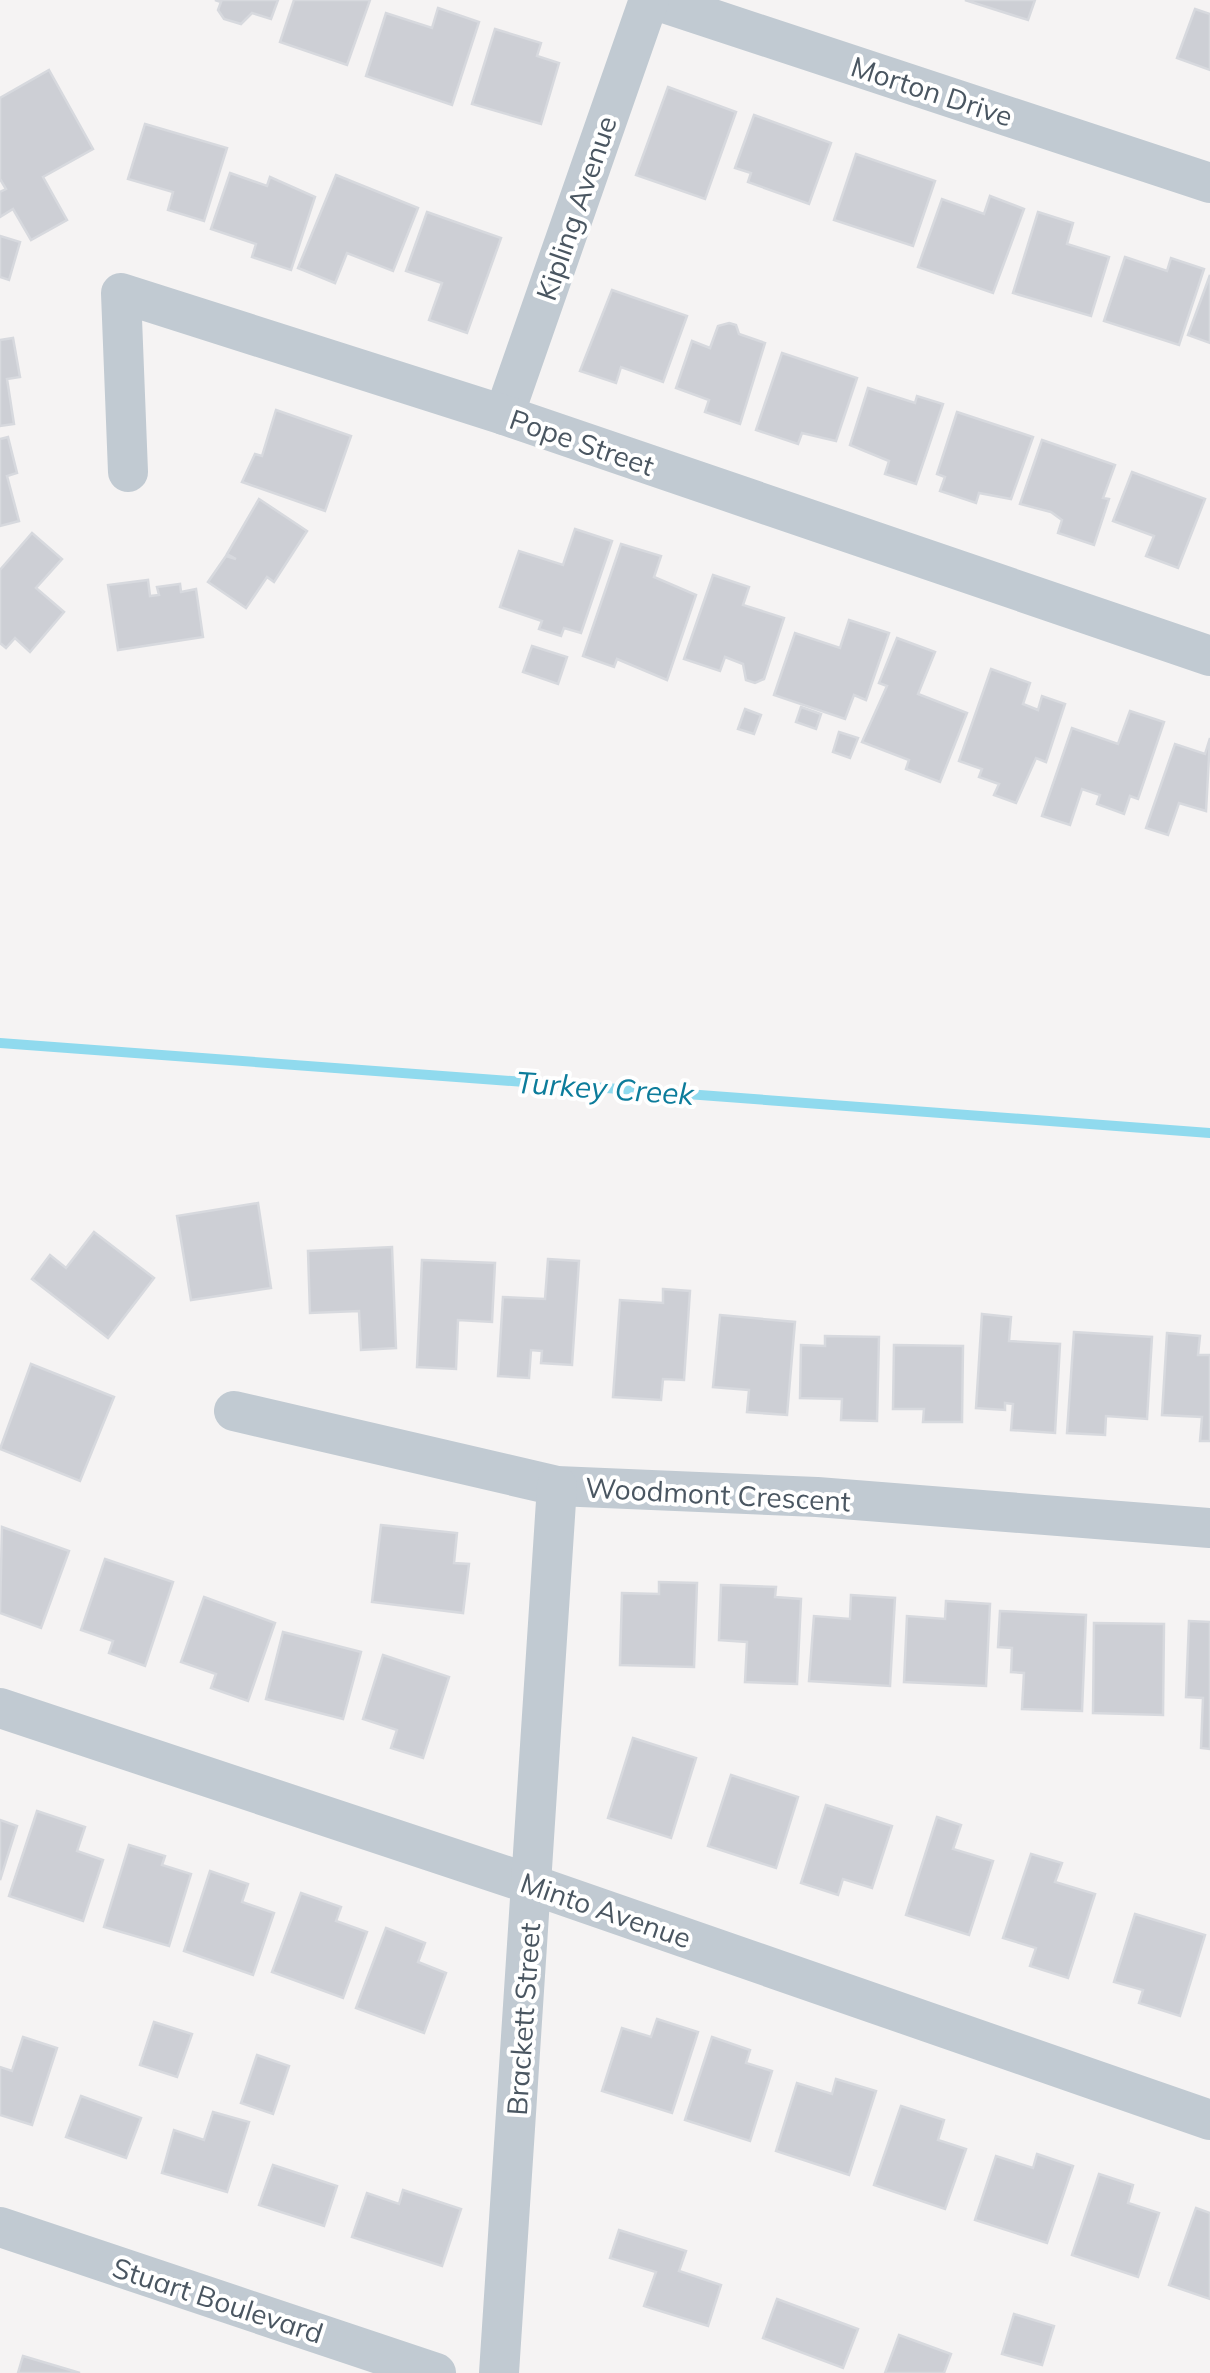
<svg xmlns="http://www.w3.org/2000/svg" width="1210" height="2373" viewBox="0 0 1210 2373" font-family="Mulish,sans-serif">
	<rect width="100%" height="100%" fill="#f5f3f3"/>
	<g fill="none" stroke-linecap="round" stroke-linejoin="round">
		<!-- stream -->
		<path stroke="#90daee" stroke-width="10" d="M0,1043l1210,90"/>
	</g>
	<!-- building -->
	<g fill="#cdcfd5" stroke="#d7d9de" stroke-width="2.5">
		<path d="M215,0h63l-7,19 -19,-6 -11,11 -17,-5 -6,-9 3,-8z"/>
		<path d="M294,0h76l-23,65 -67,-23z"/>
		<path d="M965,0h70l-7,20z"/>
		<path d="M438,8l41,14 -27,83 -86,-29 20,-63 46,15z"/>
		<path d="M1195,9l15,5v56l-33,-12z"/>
		<path d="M495,29l46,14 -4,13 22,7 -18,61 -69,-20z"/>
		<path d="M49,70l44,79 -50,28 24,43 -36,20 -18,-31 -13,8v-25l6,-3 -6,-10v-81z"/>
		<path d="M668,87l68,25 -31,87 -69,-24z"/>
		<path d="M754,115l77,28 -22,61 -61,-22 3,-9 -16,-5z"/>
		<path d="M145,124l82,24 -23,73 -36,-11 5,-18 -45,-13z"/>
		<path d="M856,154l79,27 -22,65 -79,-26z"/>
		<path d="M230,173l37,13 3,-9 45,20 -24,73 -39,-13 4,-13 -45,-15z"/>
		<path d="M336,175l82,33 -25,63 -46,-18 -12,30 -37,-15z"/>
		<path d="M990,196l34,13 -31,84 -75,-26 24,-68 42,15z"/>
		<path d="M427,212l74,26 -34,95 -38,-13 13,-37 -36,-12z"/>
		<path d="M1038,212l35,11 -6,21 42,13 -18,59 -78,-23z"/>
		<path d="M0,236l20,6 -11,38 -9,-3z"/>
		<path d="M1125,257l42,14 4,-13 33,11 -25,76 -75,-24z"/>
		<path d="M1210,275v68l-22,-8z"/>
		<path d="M612,290l75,26 -24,66 -42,-15 -5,16 -36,-12z"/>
		<path d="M729,323l7,2 3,9 26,9 -25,81 -35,-12 4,-12 -33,-12 16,-47 18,7 8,-22z"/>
		<path d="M13,338l7,39 -13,2 7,45 -14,2v-86z"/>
		<path d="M782,353l75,25 -21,63 -34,-8 -4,11 -42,-14z"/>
		<path d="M868,388l47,15 2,-7 26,8 -27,80 -31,-10 4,-13 -39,-16z"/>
		<path d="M276,410l75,26 -26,75 -83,-29 13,-28 7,2z"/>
		<path d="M957,412l76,25 -22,62 -32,-6 -3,10 -36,-12 5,-14 -8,-3z"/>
		<path d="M8,437l9,36 -10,3 12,45 -19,5v-87z"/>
		<path d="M1042,440l73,25 -12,33 6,1 -15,46 -36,-12 4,-13 -11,-8 -31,-8z"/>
		<path d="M1132,472l73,27 -27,69 -32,-12 8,-20 -41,-15z"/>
		<path d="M259,499l48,32 -33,51 -7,-5 -21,31 -38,-26 18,-26 10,3 -9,-5z"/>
		<path d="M575,529l37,12 -31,92 -17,-5 -3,8 -22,-7 3,-8 -42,-14 19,-56 44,14z"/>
		<path d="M32,533l30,26 -26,29 28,24 -34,40 -15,-14 -9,10 -6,-5v-73z"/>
		<path d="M621,544l40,12 -7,21 42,18 -29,85 -50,-21 -3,8 -31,-11z"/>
		<path d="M713,575l36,12 -6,18 41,13 -20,61 -9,4 -9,-3 -3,-16 -18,-7 -5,14 -36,-12z"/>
		<path d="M148,580l2,16 9,-1 -2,-8 23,-3 1,8 15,-3 7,48 -85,13 -10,-65z"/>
		<path d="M849,620l40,13 -23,67 -12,-5 -9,24 -71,-24 21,-62 45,15z"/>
		<path d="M897,638l38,14 -17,42 49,19 -27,69 -34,-13 3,-9 -47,-18 25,-56 -8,-3z"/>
		<path d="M532,646l35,11 -9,27 -35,-12z"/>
		<path d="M991,669l39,14 -7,21 15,6 4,-14 23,8 -19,58 -10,-4 -20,45 -22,-8 5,-11 -20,-7 3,-8 -23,-8z"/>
		<path d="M801,707l20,7 -5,15 -20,-7z"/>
		<path d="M745,709l16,6 -7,19 -16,-5z"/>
		<path d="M1130,711l34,11 -26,77 -8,-3 -6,18 -27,-10 3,-9 -18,-6 -12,36 -28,-9 30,-88 46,16z"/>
		<path d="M839,732l19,6 -8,20 -17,-6z"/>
		<path d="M1210,738l-4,73 -27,-8 -11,32 -22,-7 29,-84 30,10z"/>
		<path d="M258,1203l13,85 -80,12 -14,-84z"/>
		<path d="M94,1232l60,46 -46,60 -76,-59 18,-24 16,13z"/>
		<path d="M392,1247l4,101 -35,2 -2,-39 -49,2 -2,-62z"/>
		<path d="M548,1259l31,2 -7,104 -31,-2 1,-12 -11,-1 -2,28 -31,-2 5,-79 42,2z"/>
		<path d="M422,1260l73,3 -3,59 -34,-2 -2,49 -39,-2z"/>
		<path d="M663,1289l27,2 -6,89 -21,-1 -2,21 -48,-3 7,-97 43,3z"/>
		<path d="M982,1314l29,3 -2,24 51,3 -5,89 -44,-3 2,-26 -8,-1v7l-29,-2z"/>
		<path d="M720,1315l75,7 -8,93 -40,-3 2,-22 -36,-3z"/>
		<path d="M1074,1332l78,5 -5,82 -41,-3 -1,19 -38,-2z"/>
		<path d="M1167,1333l33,3 -2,19h12v86h-10l2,-24 -40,-2z"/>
		<path d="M825,1336l54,1 -2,84 -36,-1 1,-21 -42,-1 1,-53 24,1z"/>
		<path d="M894,1345l69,1 -1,76h-39l1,-13h-31z"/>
		<path d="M31,1364l83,33 -34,84 -80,-32z"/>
		<path d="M381,1525l76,8 -3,30 15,1 -6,49 -91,-11z"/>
		<path d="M2,1527l67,24 -28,77 -41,-15z"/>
		<path d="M105,1559l68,23 -28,84 -36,-13 4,-12 -32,-11z"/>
		<path d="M659,1582l38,1 -3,84 -74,-2 2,-72 37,1z"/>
		<path d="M721,1585l55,2 -1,10 26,2 -4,85 -52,-2 2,-40 -28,-2z"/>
		<path d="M851,1595l44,3 -5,88 -81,-5 5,-65 36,3z"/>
		<path d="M204,1597l71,26 -27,78 -37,-13 5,-14 -35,-12z"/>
		<path d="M946,1601l44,3 -4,82 -82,-4 3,-66 38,3z"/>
		<path d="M1000,1611l86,4 -4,96 -60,-2 2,-36 -13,-1 1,-24 -14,-1z"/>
		<path d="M1189,1621l21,1v127l-9,-1 2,-50 -17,-1z"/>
		<path d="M1094,1623l70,1 -1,91 -70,-2z"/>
		<path d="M283,1632l78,20 -18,67 -77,-20z"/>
		<path d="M383,1655l66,22 -26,81 -32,-10 6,-18 -34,-11z"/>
		<path d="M633,1738l63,20 -25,80 -63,-20z"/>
		<path d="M731,1775l67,22 -22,71 -68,-22z"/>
		<path d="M826,1805l66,21 -20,62 -29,-9 -5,16 -37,-12z"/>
		<path d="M37,1811l48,16 -8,24 26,9 -20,61 -74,-25z"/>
		<path d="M937,1817l24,8 -8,24 40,12 -24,74 -63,-20z"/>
		<path d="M0,1820l17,6 -17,54z"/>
		<path d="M129,1845l36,11 -3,9 29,9 -22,72 -65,-19z"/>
		<path d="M1031,1854l31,9 -7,19 40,12 -27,84 -38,-12 6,-18 -33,-10z"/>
		<path d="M210,1871l38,13 -6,18 32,11 -21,62 -69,-24z"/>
		<path d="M301,1893l40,14 -5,14 31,11 -24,66 -71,-26z"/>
		<path d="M1135,1914l70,21 -25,81 -41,-13 4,-13 -29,-8z"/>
		<path d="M386,1928l39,15 -7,19 28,11 -22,60 -68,-25z"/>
		<path d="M657,2019l41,13 -26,81 -70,-22 20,-63 29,9z"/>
		<path d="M154,2022l38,12 -15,43 -37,-12z"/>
		<path d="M23,2037l34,11 -25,77 -32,-10v-48l12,4z"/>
		<path d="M712,2037l38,13 -4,13 26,8 -22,70 -65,-21z"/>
		<path d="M257,2055l32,11 -16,48 -32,-11z"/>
		<path d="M836,2079l40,12 -27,84 -73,-24 21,-68 35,11z"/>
		<path d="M81,2096l60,22 -15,40 -60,-21z"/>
		<path d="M901,2106l43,14 -6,20 28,9 -21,60 -71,-24z"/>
		<path d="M213,2112l36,10 -22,70 -65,-19 12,-43 30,10z"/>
		<path d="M1037,2154l36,12 -26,77 -72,-23 21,-64 37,12z"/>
		<path d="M273,2165l64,21 -13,40 -65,-21z"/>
		<path d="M1099,2174l34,11 -5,18 31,10 -21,64 -66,-22z"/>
		<path d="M403,2190l58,19 -19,57 -90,-29 15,-44 32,11z"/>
		<path d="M1196,2208l14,5v86l-41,-14z"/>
		<path d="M619,2230l67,21 -7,20 42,14 -13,41 -64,-20 12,-34 -46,-14z"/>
		<path d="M777,2299l81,30 -15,39 -80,-30z"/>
		<path d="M1014,2314l40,12 -12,39 -40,-11z"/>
		<path d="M899,2335l52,19 -7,19h-59z"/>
		<path d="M23,2356l57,17h-62z"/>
	</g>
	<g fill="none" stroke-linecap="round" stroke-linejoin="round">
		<!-- minor -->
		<g stroke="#c1cad2" stroke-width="40">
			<path d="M655,0l555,183"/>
			<path d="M504,415l145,-415"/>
			<path d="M128,472l-7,-179 383,122 706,241"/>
			<path d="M234,1411l323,75 260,11 393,31"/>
			<path d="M0,1708l533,177 677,235"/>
			<path d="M0,2227l436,146"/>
			<path d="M499,2373l58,-887"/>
		</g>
	</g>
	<g text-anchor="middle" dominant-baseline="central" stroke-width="8" stroke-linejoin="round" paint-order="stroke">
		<!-- street labels -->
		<g font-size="28" fill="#4a5661" stroke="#fff">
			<text transform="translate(932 91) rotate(18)">Morton Drive</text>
			<text transform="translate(576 208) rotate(-71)">Kipling Avenue</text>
			<text transform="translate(582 442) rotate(19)">Pope Street</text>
			<text transform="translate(718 1494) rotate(3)">Woodmont Crescent</text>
			<text transform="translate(606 1910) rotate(19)">Minto Avenue</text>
			<text transform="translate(523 2019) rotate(-86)">Brackett Street</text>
			<text transform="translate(218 2300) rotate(18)">Stuart Boulevard</text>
		</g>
		<!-- water labels -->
		<g font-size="30" font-style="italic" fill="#0c7c9b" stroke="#fff">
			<text transform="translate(605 1088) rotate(4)">Turkey Creek</text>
		</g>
	</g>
</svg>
